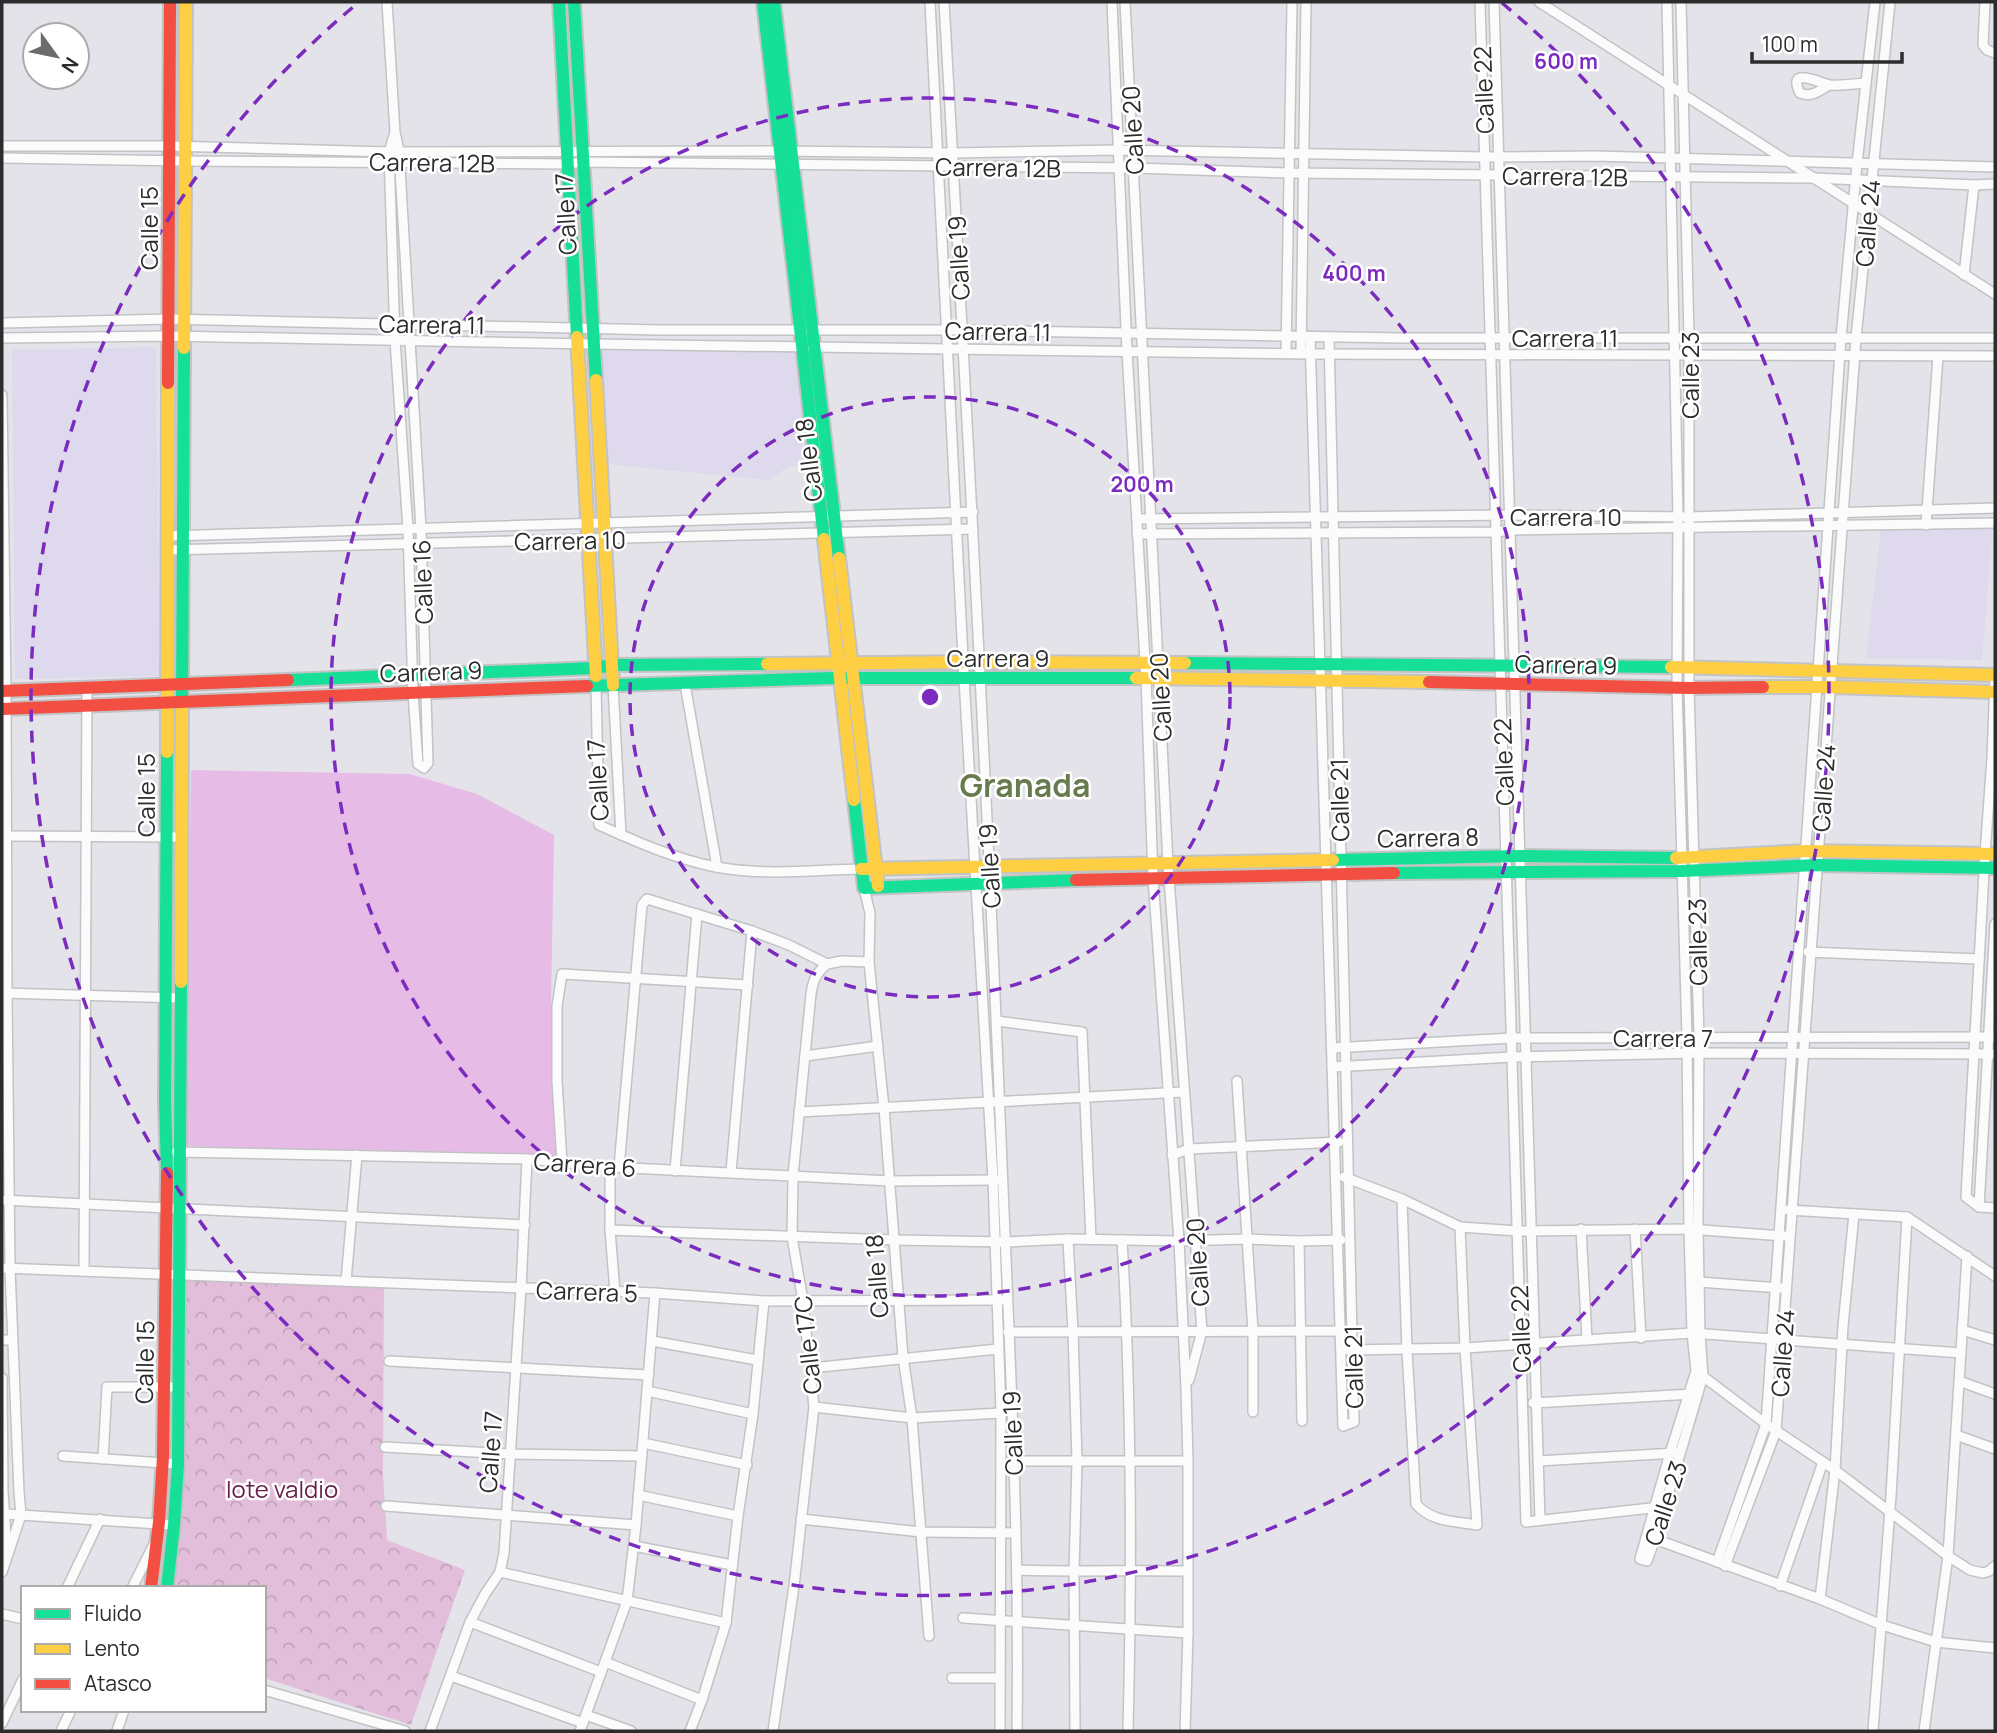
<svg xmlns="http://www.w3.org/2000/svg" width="1997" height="1733" viewBox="0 0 1997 1733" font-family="Manrope,sans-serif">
	<defs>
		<pattern id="forest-crowns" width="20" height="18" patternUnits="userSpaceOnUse" patternTransform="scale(1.75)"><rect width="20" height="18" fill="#e2beda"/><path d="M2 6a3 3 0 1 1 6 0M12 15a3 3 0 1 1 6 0" fill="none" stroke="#c2a3bb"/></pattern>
	</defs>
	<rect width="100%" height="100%" fill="#e4e3ea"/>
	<!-- education -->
	<g fill="#ded9ec">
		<path d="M156,347l4,329 -145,3 -3,-329z"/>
		<path d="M599,349l199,1 15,114 -24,2 -21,14 -163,-16z"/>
		<path d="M1993,524l-11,136 -116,-2 15,-129z"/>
	</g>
	<!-- forest -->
	<path fill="url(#forest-crowns)" d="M184,1278l200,10 -1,186 4,66 78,30 -54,155 -147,-47v-90h-93l11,-83z"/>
	<!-- pitch -->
	<path fill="#e6bce6" d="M191,770l219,4 67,20 77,41 -3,170 11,157 -291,-9 -86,-8z"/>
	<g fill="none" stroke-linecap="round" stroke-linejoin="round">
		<!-- street casing -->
		<g stroke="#c2c3c4" stroke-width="12">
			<g id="street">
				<path d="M387,2l8,130 4,19 22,378 7,234 -4,5 -6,-4 -5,-71 -5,-164 -13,-189 -6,-188 6,-20"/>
				<path d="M930,2l34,676 29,501 8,234 -1,318"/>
				<path d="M944,2c21,370 41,741 56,1112 8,206 20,411 17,617"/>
				<path d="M1112,2l15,349 19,327 7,200 26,363 7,148 2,72v172l-3,98"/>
				<path d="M1125,2l43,862 34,467 -13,49"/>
				<path d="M1480,2l46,1520 134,-15"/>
				<path d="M1494,2l46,1518"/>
				<path d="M1539,2l456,292"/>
				<path d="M1667,2l11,515 -1,170 10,350 2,192 3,104 4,38 -26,82 -30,106 7,2 8,-22 48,-163 -3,-42 -2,-104 1,-194 -10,-348v-351l-8,-335"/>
				<path d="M1985,2l-2,43 4,5 8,3"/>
				<path d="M1829,85c-10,6 -18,13 -29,8 -14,-28 22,-9 30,-8 11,1 24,-1 36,-2"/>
				<path d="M2,146h167l220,6 391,-1 172,2 166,-3 367,7 110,-1 400,11"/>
				<path d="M2,158l183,3 383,3 15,-2 551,6 155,5 525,5 160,7 21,-1"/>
				<path d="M1964,275l10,-90"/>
				<path d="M2,323l167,-4 490,11h303l438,8h595"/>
				<path d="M1310,337l33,1089 11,-4 -25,-1085"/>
				<path d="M2,338l166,-2 425,8 718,10 684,2"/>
				<path d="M1286,353l6,-351"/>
				<path d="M1301,353l5,-351"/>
				<path d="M2,395l4,296 1,302 3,276 9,223 2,23 -19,57"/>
				<path d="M1137,519l373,-4 180,2 305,-9"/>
				<path d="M1926,525l12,-169"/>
				<path d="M1137,534l359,-2 14,-2 485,-7"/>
				<path d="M168,536l805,-24"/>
				<path d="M167,550l806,-21"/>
				<path d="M1995,679l-3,79 -7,96 -19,343 13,10 16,1"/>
				<path d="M685,684l32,183"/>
				<path d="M613,685l8,150"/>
				<path d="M596,686l3,139c38,17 76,34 117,42 47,9 98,3 145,2"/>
				<path d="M3,836l178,1"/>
				<path d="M864,888l6,25 -1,49 15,146 19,249 9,61 17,218"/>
				<path d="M1808,952l171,7"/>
				<path d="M3,993l177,5"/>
				<path d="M997,1021l85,11 9,207"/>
				<path d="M1332,1048l180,-10 483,-1"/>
				<path d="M805,1056l73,-10"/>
				<path d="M1332,1067l180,-10 186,-4 297,1"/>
				<path d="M1237,1081l16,250v81"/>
				<path d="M799,1112l385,-20"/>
				<path d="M176,1152l351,7 83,8 280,14 107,-1"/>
				<path d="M1172,1155l17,-6 150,-7"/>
				<path d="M562,1163l-5,-83v-74l5,-32 186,11"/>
				<path d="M610,1167v63l5,62"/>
				<path d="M619,1167l23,-262 5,-6 105,32 37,14 38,19 15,-3 27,1"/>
				<path d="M675,1171l22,-257"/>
				<path d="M731,1172l21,-241"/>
				<path d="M1344,1177l58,22 58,28 58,4 171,-2 95,7"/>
				<path d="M1402,1199l5,152 9,153c15,18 39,17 61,21l-12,-177 -5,-121"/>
				<path d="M2,1200l523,25"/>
				<path d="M1979,1207l16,-283"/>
				<path d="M1788,1210l119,7 88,59"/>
				<path d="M1581,1229l6,111"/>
				<path d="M1635,1229l6,109"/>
				<path d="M610,1230l285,10 110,2 63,-3 111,2 68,-2 52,2 42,-1"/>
				<path d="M1068,1239l5,93 4,129 -3,111 1,159"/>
				<path d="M1122,1240c10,164 10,328 6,491"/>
				<path d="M1299,1241l3,180"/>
				<path d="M2,1268l653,25 109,8 238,-1"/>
				<path d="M84,1271l3,-583"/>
				<path d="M346,1281l11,-126"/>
				<path d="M1699,1282l82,6"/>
				<path d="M1962,1330l33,10"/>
				<path d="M1008,1332l335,-1"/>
				<path d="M2,1340h11"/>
				<path d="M652,1341l105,19"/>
				<path d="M1348,1350l117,-2 227,-15 269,20"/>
				<path d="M389,1361l260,14"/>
				<path d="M811,1368l187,-19"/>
				<path d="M1700,1374l66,50 69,46 113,86 22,14 13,3 6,-2 6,-5"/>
				<path d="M2,1378l1,114 4,59"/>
				<path d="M1959,1381l36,13"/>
				<path d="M647,1391l106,23"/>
				<path d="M1533,1403l160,-9"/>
				<path d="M814,1407l98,11 89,-5"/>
				<path d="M1956,1435l39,14"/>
				<path d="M643,1443l104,22"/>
				<path d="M385,1447l125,7 132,2"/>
				<path d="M63,1456l115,8"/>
				<path d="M103,1459l4,-72h72"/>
				<path d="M1013,1461h175"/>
				<path d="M1538,1461l138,-8"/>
				<path d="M638,1495l100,21"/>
				<path d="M386,1506l250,19"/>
				<path d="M5,1514l169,11"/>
				<path d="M801,1519l120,13 95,1"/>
				<path d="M1652,1538l168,61 62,26 54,17 59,6"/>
				<path d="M634,1546l98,19"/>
				<path d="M1717,1562l49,-138 75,-1086 16,-174 18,-162"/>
				<path d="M1725,1566l51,-135 80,-1093 34,-336"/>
				<path d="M1018,1570c56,2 112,0 169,1"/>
				<path d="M500,1572l226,51"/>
				<path d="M1780,1586l43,-124"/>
				<path d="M67,1588l33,-69"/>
				<path d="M132,1588l23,-46"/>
				<path d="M1820,1599l15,-129 8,-144 11,-112"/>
				<path d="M2,1614l21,5"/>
				<path d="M963,1618l225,15"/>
				<path d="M470,1622l131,50"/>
				<path d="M605,1662l97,38"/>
				<path d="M451,1676l132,47"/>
				<path d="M952,1678h48"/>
				<path d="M264,1690l141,41"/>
				<path d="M586,1715l45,16"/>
				<path d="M2,1723l21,-44"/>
				<path d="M61,1731l10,-21"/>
				<path d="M117,1731l7,-21"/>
				<path d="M430,1731l40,-109 15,-28 15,-22 4,-19 17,-265 6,-129"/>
				<path d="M580,1731l47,-130 9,-76 19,-232"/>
				<path d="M690,1731l12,-31 24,-77 12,-107 15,-102 11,-113"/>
				<path d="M773,1731l21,-145 20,-179 -11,-106 -11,-64 1,-61 18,-182c2,-14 5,-21 16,-30"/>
				<path d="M1873,1731l18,-235 16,-279"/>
				<path d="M1924,1731l24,-175 19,-300"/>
			</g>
		</g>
		<!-- fast casing -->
		<g stroke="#c2c3c4" stroke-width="16">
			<g id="fast">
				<path d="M559,2l18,335"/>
				<path d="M574,2l22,378"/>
				<path d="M763,2l61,537"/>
				<path d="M774,2l65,556"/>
				<path d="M1185,663l486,4"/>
				<path d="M288,680l307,-12 17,-3 155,-1"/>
				<path d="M587,686l245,-8h304"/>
				<path d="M182,702l2,-354"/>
				<path d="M167,752l-2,348 2,73"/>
				<path d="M854,800l10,88 212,-8"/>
				<path d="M1333,860l187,-4 156,2"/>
				<path d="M1394,873l287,-2 136,-6 178,3"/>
				<path d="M167,1588l7,-63 4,-61 3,-482"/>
			</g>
		</g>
		<!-- slow casing -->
		<g stroke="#c2c3c4" stroke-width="16">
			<g id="slow">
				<path d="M577,337l19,339"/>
				<path d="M184,348l2,-346"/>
				<path d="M596,380l17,305"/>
				<path d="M824,539l30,261"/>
				<path d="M839,558l39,328"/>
				<path d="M767,664l212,-2 206,1"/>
				<path d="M1671,667l324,8"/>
				<path d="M1136,678l293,4"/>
				<path d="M1763,687h67l165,5"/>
				<path d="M167,752l1,-369"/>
				<path d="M1676,858l130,-7 189,3"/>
				<path d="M861,869l472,-9"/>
				<path d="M181,982l1,-280"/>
			</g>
		</g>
		<!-- jam casing -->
		<g stroke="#c2c3c4" stroke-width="16">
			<g id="jam">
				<path d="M168,383l2,-381"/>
				<path d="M1429,682l260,6 74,-1"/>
				<path d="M2,691l286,-11"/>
				<path d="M2,709l585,-23"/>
				<path d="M1076,880l318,-7"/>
				<path d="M151,1588l8,-66 4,-66 4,-283"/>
			</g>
		</g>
		<!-- street -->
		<use href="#street" stroke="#fbfbfc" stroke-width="9"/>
		<!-- fast -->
		<use href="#fast" stroke="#16e098" stroke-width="12"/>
		<!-- slow -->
		<use href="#slow" stroke="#ffcf43" stroke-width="12"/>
		<!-- jam -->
		<use href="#jam" stroke="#f24e42" stroke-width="12"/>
	</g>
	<!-- distance rings -->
	<g fill="none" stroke="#7b2cbf" stroke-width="3.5" stroke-dasharray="12 9">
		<circle cx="930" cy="697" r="300"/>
		<circle cx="930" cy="697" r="599"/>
		<path d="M1502 3A899 899 0 1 1 358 3"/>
	</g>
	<g text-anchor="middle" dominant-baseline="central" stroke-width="5" stroke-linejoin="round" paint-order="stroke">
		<!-- street labels -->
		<g font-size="24" fill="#2c2c2c" stroke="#fff">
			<text transform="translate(1483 90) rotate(-92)">Calle 22</text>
			<text transform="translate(1132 130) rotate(-93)">Calle 20</text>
			<text transform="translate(432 162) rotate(1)">Carrera 12B</text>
			<text transform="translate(998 167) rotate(1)">Carrera 12B</text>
			<text transform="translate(1565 176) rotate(1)">Carrera 12B</text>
			<text transform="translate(565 214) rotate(-93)">Calle 17</text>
			<text transform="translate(1867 223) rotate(-85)">Calle 24</text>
			<text transform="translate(148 228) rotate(-90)">Calle 15</text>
			<text transform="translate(958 258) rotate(-93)">Calle 19</text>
			<text transform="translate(432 324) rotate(1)">Carrera 11</text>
			<text transform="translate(998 331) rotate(1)">Carrera 11</text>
			<text x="1565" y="337">Carrera 11</text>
			<text transform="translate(1689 375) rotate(-90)">Calle 23</text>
			<text transform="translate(808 460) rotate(-97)">Calle 18</text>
			<text x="1566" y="516">Carrera 10</text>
			<text transform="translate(570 540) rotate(-1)">Carrera 10</text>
			<text transform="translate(422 582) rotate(-92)">Calle 16</text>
			<text x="998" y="657">Carrera 9</text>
			<text transform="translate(1566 664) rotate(1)">Carrera 9</text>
			<text transform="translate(431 671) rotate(-2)">Carrera 9</text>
			<text transform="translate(1160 697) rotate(-93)">Calle 20</text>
			<text transform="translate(1503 762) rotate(-92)">Calle 22</text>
			<text transform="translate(597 780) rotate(-93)">Calle 17</text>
			<text transform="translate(1823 788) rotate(-86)">Calle 24</text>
			<text transform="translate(145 795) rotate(-90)">Calle 15</text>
			<text transform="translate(1339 800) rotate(-91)">Calle 21</text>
			<text transform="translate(1428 837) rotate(-1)">Carrera 8</text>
			<text transform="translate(989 866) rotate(-93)">Calle 19</text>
			<text transform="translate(1697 942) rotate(-91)">Calle 23</text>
			<text x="1663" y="1037">Carrera 7</text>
			<text transform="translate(585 1164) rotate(4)">Carrera 6</text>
			<text transform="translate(1197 1262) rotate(-94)">Calle 20</text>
			<text transform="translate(876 1276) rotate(-94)">Calle 18</text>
			<text transform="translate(587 1291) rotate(2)">Carrera 5</text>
			<text transform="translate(1520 1329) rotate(-92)">Calle 22</text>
			<text transform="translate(807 1345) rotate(-96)">Calle 17C</text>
			<text transform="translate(1782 1353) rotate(-86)">Calle 24</text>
			<text transform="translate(144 1362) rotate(-89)">Calle 15</text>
			<text transform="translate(1353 1367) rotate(-91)">Calle 21</text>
			<text transform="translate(1012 1433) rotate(-92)">Calle 19</text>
			<text transform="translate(490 1452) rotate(-86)">Calle 17</text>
			<text transform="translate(1665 1503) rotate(-72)">Calle 23</text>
		</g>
		<!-- park labels -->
		<g font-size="24" fill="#671f48" stroke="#fff">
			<text x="282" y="1488">lote valdio</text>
		</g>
		<!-- district labels -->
		<g font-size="32" font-weight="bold" fill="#677b4f" stroke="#fff">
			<text x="1025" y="785">Granada</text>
		</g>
	</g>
	<circle cx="930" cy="697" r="10" fill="#7b2cbf" stroke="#fff" stroke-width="3.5"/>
	<g font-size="21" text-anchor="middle" font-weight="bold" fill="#7b2cbf" stroke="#fff" stroke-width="5" stroke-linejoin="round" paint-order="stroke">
		<text x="1566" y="69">600 m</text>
		<text x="1354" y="281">400 m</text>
		<text x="1142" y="492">200 m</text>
	</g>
	<!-- border -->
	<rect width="1997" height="1733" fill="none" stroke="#2c2c2c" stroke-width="7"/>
	<!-- legend -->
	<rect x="21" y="1586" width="245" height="126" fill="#ffffff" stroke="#ababab" stroke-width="2"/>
	<rect x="35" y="1609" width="35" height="10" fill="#16e098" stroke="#ababab" stroke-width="2"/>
	<text x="84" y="1621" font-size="21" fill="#2c2c2c">Fluido</text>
	<rect x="35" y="1644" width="35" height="10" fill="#ffcf43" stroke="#ababab" stroke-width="2"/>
	<text x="84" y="1656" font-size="21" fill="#2c2c2c">Lento</text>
	<rect x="35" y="1679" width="35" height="10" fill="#f24e42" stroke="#ababab" stroke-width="2"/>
	<text x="84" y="1691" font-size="21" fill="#2c2c2c">Atasco</text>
	<!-- north arrow -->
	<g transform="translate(56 56) rotate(123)"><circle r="33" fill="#ffffff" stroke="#ababab" stroke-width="2"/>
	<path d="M0-5L12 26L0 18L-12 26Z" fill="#6c6c6e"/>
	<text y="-10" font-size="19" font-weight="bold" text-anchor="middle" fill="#2c2c2c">N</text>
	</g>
	<!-- scale -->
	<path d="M1752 52v10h150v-10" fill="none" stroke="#2c2c2c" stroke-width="3.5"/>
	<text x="1762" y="52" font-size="21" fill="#2c2c2c" stroke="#ffffff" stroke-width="5" paint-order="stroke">100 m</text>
</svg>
